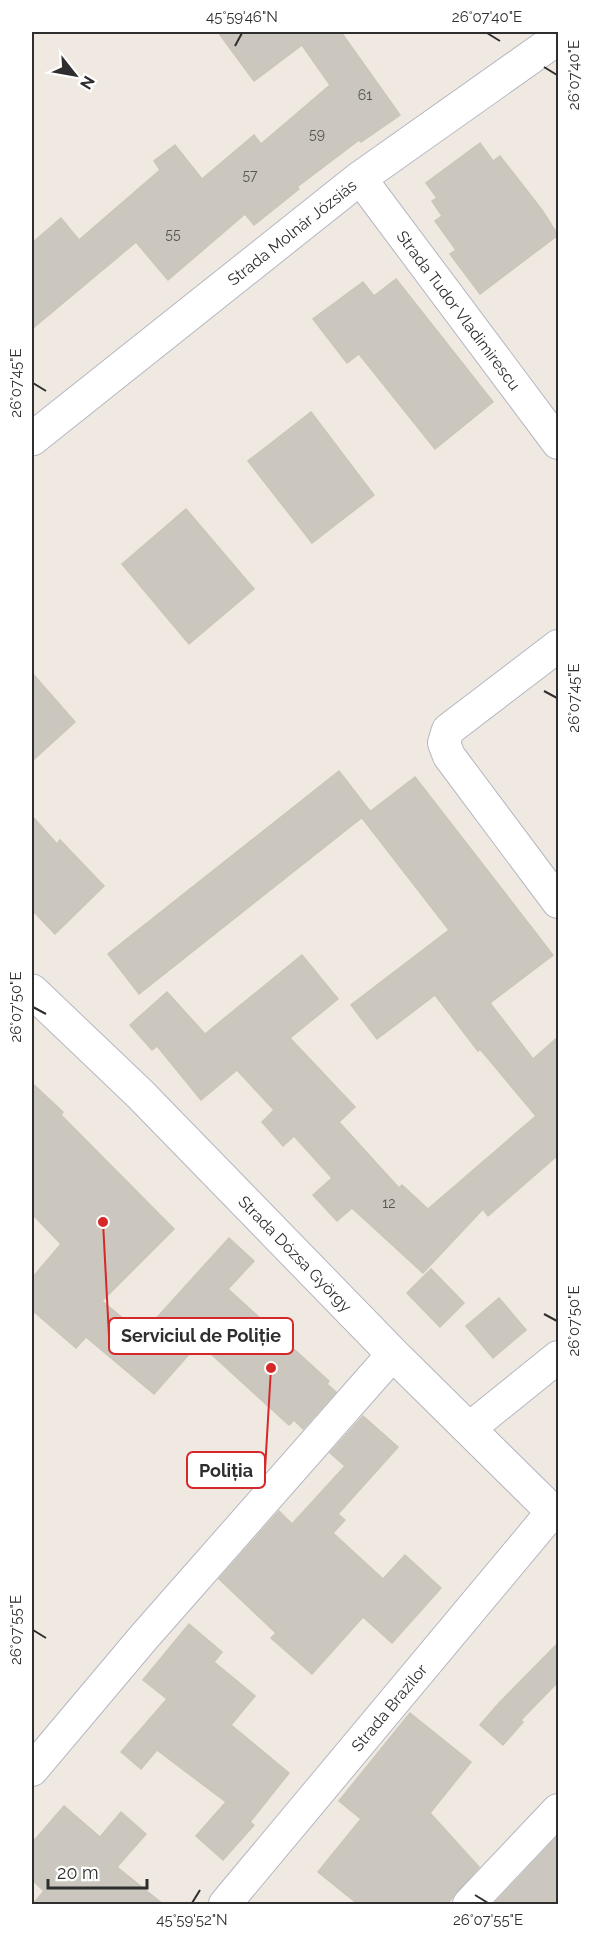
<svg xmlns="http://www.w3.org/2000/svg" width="590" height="1936" viewBox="0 0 590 1936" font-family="Raleway,sans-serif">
	<rect width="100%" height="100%" fill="#efe9e1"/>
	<!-- building -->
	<g fill="#cbc7bf" stroke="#cbc5ba" stroke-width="1.5">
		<path d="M218,32h123l59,83 -39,27 -2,-2 -62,47 2,2 -45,36 -9,-11 -77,66 -32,-38 -104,87v-86l29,-25 18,22 81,-70 -6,-9 21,-16 27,34 52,-44 7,9 69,-59 -28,-40 -48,36z"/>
		<path d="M480,143l13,18 7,-5 42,54 16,25 -78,59 -30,-40 6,-4 -21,-29 7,-5 -10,-15 5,-3 -11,-15z"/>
		<path d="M396,279l97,123 -58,47 -76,-95 -12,9 -34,-44 50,-37 11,14z"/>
		<path d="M311,412l63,83 -62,48 -64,-82z"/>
		<path d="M186,509l68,80 -65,55 -67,-80z"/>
		<path d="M32,673l43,49 -43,39z"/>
		<path d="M339,771l31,40 -231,183 -31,-40z"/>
		<path d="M415,777l138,178 -63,48 43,56 25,-22v118l-70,61 -5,-7 -60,64 -71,-65 -15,13 -24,-26 19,-17 -38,-42 -11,10 -21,-24 12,-12 -37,-40 -36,30 -44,-54 -5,4 -22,-25 37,-33 38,42 97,-79 36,44 -48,39 65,69 -16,15 60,66 3,-3 26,24 108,-93 -56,-67 -2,2 -43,-56 -58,44 -26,-34 98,-75 -87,-112z"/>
		<path d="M32,816l25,28 3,-4 44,46 -49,48 -23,-24z"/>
		<path d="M32,1083l31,29 -2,3 113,114 -72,72 40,33 87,-96 25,23 -26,28 101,92 -2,3 9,8 -33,37 -9,-9 -5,5 -90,-82 -45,51 -68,-57 -10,11 -44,-38v-32l29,-34 -29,-30z"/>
		<path d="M431,1269l33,34 -24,24 -33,-34z"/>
		<path d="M499,1298l27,32 -33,28 -27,-32z"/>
		<path d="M363,1416l35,31 -60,67 7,6 -12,13 50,46 22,-24 36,33 -49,55 -29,-26 -51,57 -41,-36 5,-5 -57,-54 60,-68 13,13 53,-58 -15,-13z"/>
		<path d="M189,1624l33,28 -8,10 41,34 -24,29 58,48 -39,49 4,3 -31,35 -27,-24 30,-34 -69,-52 -16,19 -20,-17 46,-53 -24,-19z"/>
		<path d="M558,1643v39l-37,38 2,2 -20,23 -23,-20 19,-22z"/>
		<path d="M410,1713l61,49 -41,51 49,54 -33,38h-87l-41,-33 43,-53 -22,-18z"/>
		<path d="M64,1806l36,31 21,-25 25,22 -29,33 47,38h-132l12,-14 -12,-11v-37z"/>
		<path d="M558,1836v69h-65l63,-67z"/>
	</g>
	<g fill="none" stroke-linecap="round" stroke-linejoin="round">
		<!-- minor casing -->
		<g stroke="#b4b7c1" stroke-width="34">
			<g id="minor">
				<path id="s1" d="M360,178l198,265"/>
				<path d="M558,646l-110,84 -4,13 5,13 109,146"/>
				<path d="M470,1428l88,-71"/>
				<path d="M32,1770l112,-133 249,-283"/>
				<path id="s2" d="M225,1904l328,-393"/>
				<path d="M469,1904l89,-94"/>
			</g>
		</g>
		<!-- tertiary casing -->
		<g stroke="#b4b7c1" stroke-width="35">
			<g id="tertiary">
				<path id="s3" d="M32,439l328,-261 198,-140"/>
			</g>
		</g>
		<!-- secondary casing -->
		<g stroke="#b4b7c1" stroke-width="35">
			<g id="secondary">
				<path id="s4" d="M32,991l108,103 253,260 165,163"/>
			</g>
		</g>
		<!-- minor -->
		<use href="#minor" stroke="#fff" stroke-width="32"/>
		<!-- tertiary -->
		<use href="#tertiary" stroke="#fff" stroke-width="33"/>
		<!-- secondary -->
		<use href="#secondary" stroke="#fff" stroke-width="33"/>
	</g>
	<!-- ticks -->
	<path fill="none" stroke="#2e2e2e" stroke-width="2" d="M487,33l13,8M235,46l7,-13M544,67l13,8M33,383l13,8M544,691l13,7M33,1007l13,7M544,1314l13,7M33,1630l13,8M475,1895l13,8M192,1903l8,-13"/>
	<g text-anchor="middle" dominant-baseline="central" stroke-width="6" stroke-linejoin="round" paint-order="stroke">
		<!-- number labels -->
		<g font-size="14" fill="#555452">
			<text x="365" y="95">61</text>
			<text x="317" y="134">59</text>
			<text x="250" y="175">57</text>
			<text x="173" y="234">55</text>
			<text x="389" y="1203">12</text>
		</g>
		<!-- street labels -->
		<g font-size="16" fill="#2e2e2e" stroke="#fff">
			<text stroke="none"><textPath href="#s3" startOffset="332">Strada Molnár Józsiás</textPath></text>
			<text stroke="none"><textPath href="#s1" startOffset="165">Strada Tudor Vladimirescu</textPath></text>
			<text stroke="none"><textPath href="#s4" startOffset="372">Strada Dózsa György</textPath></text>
			<text stroke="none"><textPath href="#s2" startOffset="256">Strada Brazilor</textPath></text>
		</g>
	</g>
	<!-- callouts -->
	<path fill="none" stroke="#d62828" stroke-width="2" d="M103 1222L109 1336M271 1368L265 1470"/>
	<g fill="#d62828" stroke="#fff" stroke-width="2">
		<circle cx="103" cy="1222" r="6"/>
		<circle cx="271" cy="1368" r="6"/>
	</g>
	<g fill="#fff" stroke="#d62828" stroke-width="2">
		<rect x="109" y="1318" width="184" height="36" rx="6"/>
		<rect x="187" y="1452" width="78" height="36" rx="6"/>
	</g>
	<g font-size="18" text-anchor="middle" font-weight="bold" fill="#2e2e2e">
		<text x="201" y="1342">Serviciul de Poliție</text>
		<text x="226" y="1477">Poliția</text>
	</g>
	<!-- border -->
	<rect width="590" height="1936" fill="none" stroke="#ffffff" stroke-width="66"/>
	<!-- north arrow -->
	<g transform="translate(75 75) rotate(121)" stroke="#ffffff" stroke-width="4.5" paint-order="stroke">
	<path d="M0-4.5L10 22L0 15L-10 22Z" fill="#2e2e2e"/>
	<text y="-9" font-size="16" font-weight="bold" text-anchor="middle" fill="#2e2e2e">N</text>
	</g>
	<!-- scale -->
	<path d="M48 1879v9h99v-9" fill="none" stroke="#2e2e2e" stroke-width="3"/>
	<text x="57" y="1879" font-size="18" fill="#2e2e2e" stroke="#ffffff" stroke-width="4.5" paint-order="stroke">20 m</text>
	<rect x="33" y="33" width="524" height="1870" fill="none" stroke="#2e2e2e" stroke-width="2"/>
	<g font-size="15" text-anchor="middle" fill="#2e2e2e">
		<text x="242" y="22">45°59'46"N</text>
		<text x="487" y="22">26°07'40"E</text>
		<text transform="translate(574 75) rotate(-90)" y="5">26°07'40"E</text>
		<text transform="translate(16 383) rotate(-90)" y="5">26°07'45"E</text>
		<text transform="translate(574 698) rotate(-90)" y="5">26°07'45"E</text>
		<text transform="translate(16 1007) rotate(-90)" y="5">26°07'50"E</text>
		<text transform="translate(574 1321) rotate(-90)" y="5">26°07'50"E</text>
		<text transform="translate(16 1630) rotate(-90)" y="5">26°07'55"E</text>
		<text x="192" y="1925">45°59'52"N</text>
		<text x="488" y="1925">26°07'55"E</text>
	</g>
</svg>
